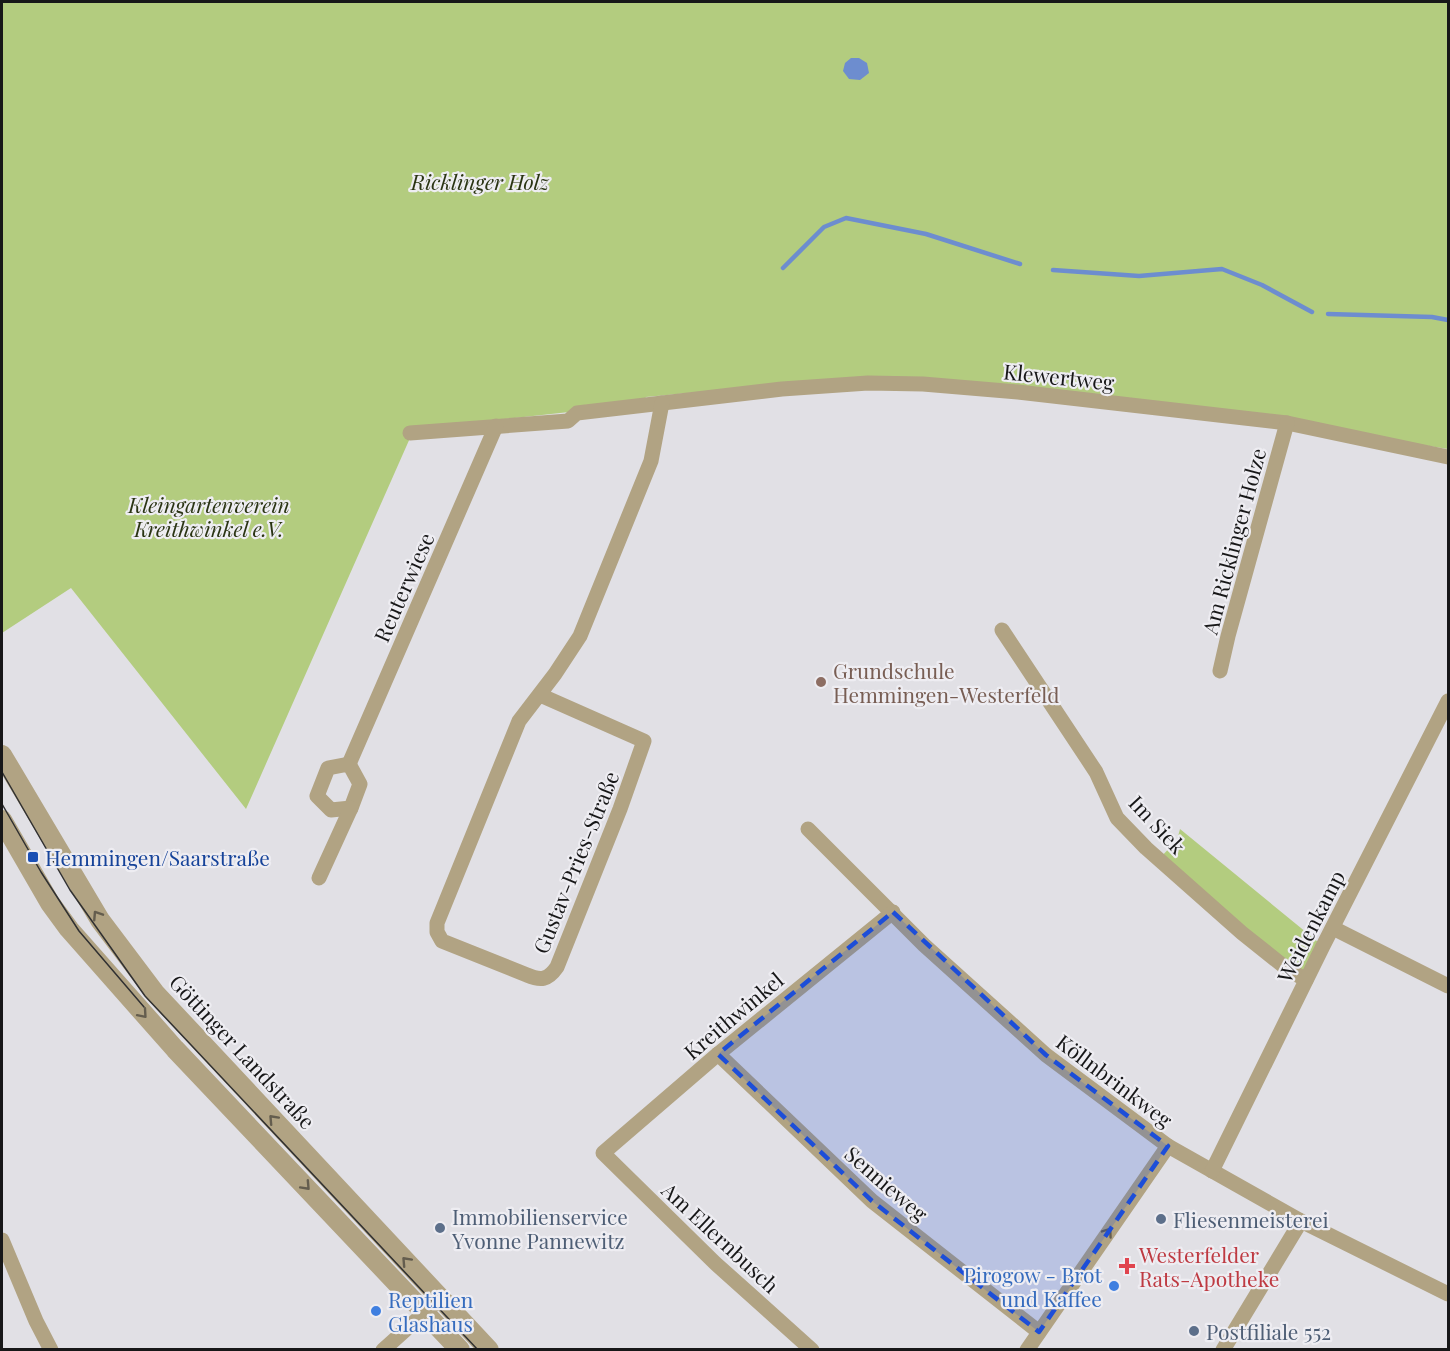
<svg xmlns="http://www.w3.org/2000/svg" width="1450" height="1351" viewBox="0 0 1450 1351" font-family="'Playfair Display',serif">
	<rect width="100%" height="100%" fill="#e1e0e5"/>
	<!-- green -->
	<g fill="#b3cc7f">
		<path d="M2,2h1446v447l-298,-47 -358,-19 -146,14 -3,5 -74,10 -155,17 -168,380 -175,-221 -69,45z"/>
		<path d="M1180,829l143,117 -17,34 -147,-121 18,-19z"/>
	</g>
	<!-- water -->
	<path fill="#6d8dcf" d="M851,58h8l8,5 2,10 -9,7 -11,-1 -6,-8 2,-8z"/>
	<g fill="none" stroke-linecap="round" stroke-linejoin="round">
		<!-- stream -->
		<g stroke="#6d8dcf" stroke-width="4.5">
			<path d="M783,268l41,-41 22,-9 80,16 94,30"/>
			<path d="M1053,270l86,6 83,-7 40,16 50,27"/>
			<path d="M1328,314l104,3 16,3"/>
		</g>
		<!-- minor -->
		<g stroke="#b1a383" stroke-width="15">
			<path d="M410,433l158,-12 9,-8 205,-24 86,-6 55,1 95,8 269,31 161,34"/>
			<path d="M1002,630l94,142 21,46 29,30 96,85 44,35 20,12"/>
			<path d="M1220,671l8,-35 59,-213"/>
			<path d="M540,695l104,46 -24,68 -63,158c-9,13 -16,14 -30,8l-85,-34 -5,-9v-9l82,-202 36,-47 25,-38 71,-175 11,-58"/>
			<path d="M349,764l147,-338"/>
			<path d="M349,764l11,20 -9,24 -20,2 -14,-14 11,-28z"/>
			<path d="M808,829l116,116 122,110 122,91 133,75 147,73"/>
			<path d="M319,878l32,-70"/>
			<path d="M1333,928l115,58"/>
			<path d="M718,1054l154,147 167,131"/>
			<path d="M1212,1171l111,-225 125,-245"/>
			<path d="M2,1240l34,81 15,29"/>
			<path d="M383,1350l58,-52"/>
			<path d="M812,1350l-97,-87 -112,-110 115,-99 175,-142"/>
			<path d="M1027,1350l141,-204"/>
			<path d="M1223,1350l78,-129"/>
		</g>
		<!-- tertiary -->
		<g stroke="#b1a383" stroke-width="20">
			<path d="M2,755l98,165 55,73 334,357"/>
			<path d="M2,820l48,83 19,26 106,120 285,301"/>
		</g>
		<!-- tram -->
		<g stroke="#303031" stroke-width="1.5">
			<path d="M2,772l68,118 75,106 333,354"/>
			<path d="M2,804l39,68 38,59 65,76"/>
		</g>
	</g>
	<!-- one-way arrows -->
	<defs><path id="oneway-chevron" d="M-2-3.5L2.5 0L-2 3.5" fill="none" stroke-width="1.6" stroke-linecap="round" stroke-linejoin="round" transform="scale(1.5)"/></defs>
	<g stroke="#645d4e">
		<use href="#oneway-chevron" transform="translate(97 915) rotate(-123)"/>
		<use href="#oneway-chevron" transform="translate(143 1014) rotate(49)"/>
		<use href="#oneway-chevron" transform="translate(273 1119) rotate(-133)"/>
		<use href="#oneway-chevron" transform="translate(306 1186) rotate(47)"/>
		<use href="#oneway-chevron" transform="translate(1108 1232) rotate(-55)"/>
		<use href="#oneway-chevron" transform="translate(406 1261) rotate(-133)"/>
	</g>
	<!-- marked area -->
	<path fill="#1d4ed8" fill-opacity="0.2" stroke="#1d4ed8" stroke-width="4.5" stroke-dasharray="12 8" stroke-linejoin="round" d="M893,912l153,143 122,91 -129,186 -167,-131 -154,-147z"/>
	<!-- markers -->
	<circle fill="#8d6e63" stroke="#eeedf2" stroke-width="2" cx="821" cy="682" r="6"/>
	<rect fill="#1a4fb4" stroke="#eeedf2" stroke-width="2" x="27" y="851" width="12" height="12" rx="3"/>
	<g fill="#5c6f8a" stroke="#eeedf2" stroke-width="2">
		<circle cx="1161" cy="1219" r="6"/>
		<circle cx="440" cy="1228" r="6"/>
		<circle cx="1194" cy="1331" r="6"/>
	</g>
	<path fill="#e0444e" stroke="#eeedf2" stroke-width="2" d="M1124 1257h6v6h6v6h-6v6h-6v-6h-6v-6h6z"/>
	<g fill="#3f7fe0" stroke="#eeedf2" stroke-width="2">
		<circle cx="1114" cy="1286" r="6"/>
		<circle cx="376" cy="1311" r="6"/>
	</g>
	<g text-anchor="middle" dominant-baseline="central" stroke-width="4.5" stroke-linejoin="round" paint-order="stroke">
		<!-- park labels -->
		<g font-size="21" font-style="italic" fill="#2a3413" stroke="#eeedf2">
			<text x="480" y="181">Ricklinger Holz</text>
			<text x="209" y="504">Kleingartenverein<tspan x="209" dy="24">Kreithwinkel e.V.</tspan></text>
		</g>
		<!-- street labels -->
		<g font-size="21" fill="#171718" stroke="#eeedf2">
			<text transform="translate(1059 376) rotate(6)">Klewertweg</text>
			<text transform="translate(1233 541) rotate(-75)">Am Ricklinger Holze</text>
			<text transform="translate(403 587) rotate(-66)">Reuterwiese</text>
			<text transform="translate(1158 824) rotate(47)">Im Siek</text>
			<text transform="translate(575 862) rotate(-68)">Gustav-Pries-Straße</text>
			<text transform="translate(1310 926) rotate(-63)">Weidenkamp</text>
			<text transform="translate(733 1015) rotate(-40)">Kreithwinkel</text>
			<text transform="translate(243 1051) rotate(47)">Göttinger Landstraße</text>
			<text transform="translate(1115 1080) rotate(37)">Köllnbrinkweg</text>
			<text transform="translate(887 1183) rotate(41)">Sennieweg</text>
			<text transform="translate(721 1237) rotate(43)">Am Ellernbusch</text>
		</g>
		<!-- education labels -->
		<g font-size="21" fill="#785e54" stroke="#eeedf2" text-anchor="start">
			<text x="833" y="670">Grundschule<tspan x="833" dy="24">Hemmingen-Westerfeld</tspan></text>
		</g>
		<!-- transit labels -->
		<g font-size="21" fill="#164399" stroke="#eeedf2" text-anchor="start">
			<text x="45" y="857">Hemmingen/Saarstraße</text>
		</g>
		<!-- service labels -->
		<g font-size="21" fill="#4e5e75" stroke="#eeedf2" text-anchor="start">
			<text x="452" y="1216">Immobilienservice<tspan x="452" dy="24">Yvonne Pannewitz</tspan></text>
			<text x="1173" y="1219">Fliesenmeisterei</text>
			<text x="1206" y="1331">Postfiliale 552</text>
		</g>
		<!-- health labels -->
		<g font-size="21" fill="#be3a42" stroke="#eeedf2" text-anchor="start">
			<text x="1139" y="1254">Westerfelder<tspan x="1139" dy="24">Rats-Apotheke</tspan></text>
		</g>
		<!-- shop labels -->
		<g font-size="21" fill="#366cbe" stroke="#eeedf2" text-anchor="end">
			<text x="1102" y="1274">Pirogow - Brot<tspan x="1102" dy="24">und Kaffee</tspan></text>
			<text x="388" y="1299" text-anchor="start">Reptilien<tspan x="388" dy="24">Glashaus</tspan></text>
		</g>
	</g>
	<!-- border -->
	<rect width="1450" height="1351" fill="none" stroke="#171718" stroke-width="6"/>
</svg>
